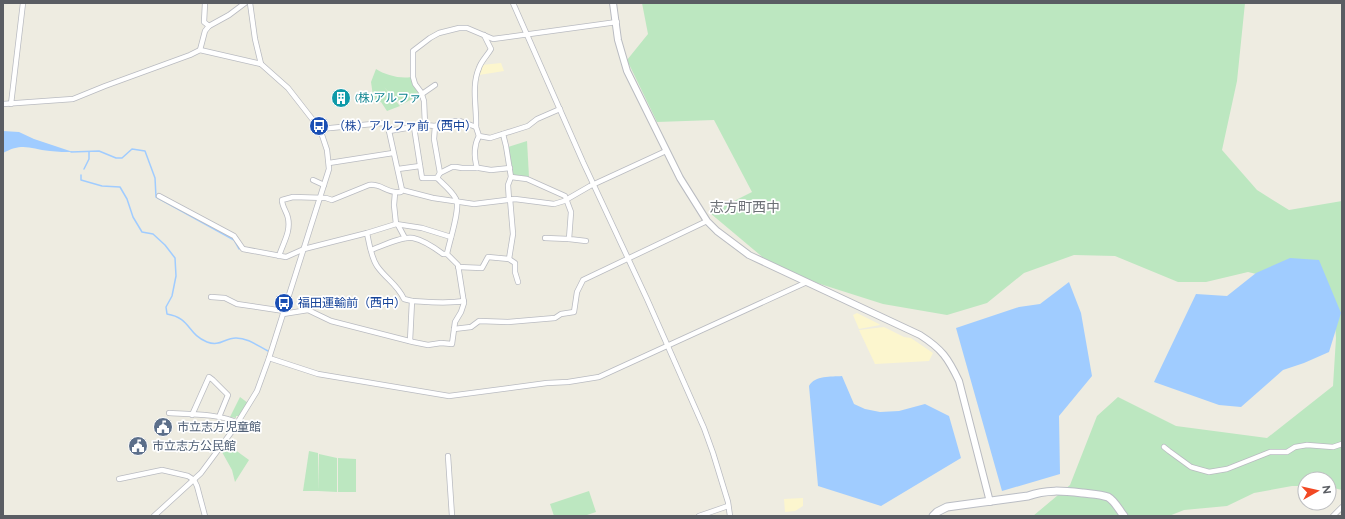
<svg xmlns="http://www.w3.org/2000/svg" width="1345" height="519" viewBox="0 0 1345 519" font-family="Raleway,'Noto Sans JP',sans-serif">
	<rect width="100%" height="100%" fill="#eeece1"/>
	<!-- green -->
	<g fill="#bce7c0">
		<path d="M642,3h603l-8,78 -15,69 35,40 32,20 53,-9v289l-13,-3v-8h-24v7h-13l-38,7 -27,13 -43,4 -15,6h-136l37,-31 27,-69 21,-19 58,29 91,12 66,-52 3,-48 -2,-30 -41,-25 -45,-11 -42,10h-28l-63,-26 -41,-1 -50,18 -37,30 -40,12 -64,-11 -66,-21 -51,-23 -56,-47 42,-21 -38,-72 -57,2 -30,-62 21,-26z"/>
		<path d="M376,69c9,6 24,10 35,8l10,17 -20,11 -17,-18 16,19 -13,5 -6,-9 -7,1 -3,-21z"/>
		<path d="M527,141l2,36 -17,-1 -4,-29z"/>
		<path d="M240,397l8,6 -10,14v-1h-2v2l-6,-1z"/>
		<path d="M227,444l22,16 -14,22 -3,-12 -10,-18z"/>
		<path d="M309,451l9,2v38h-15z"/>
		<path d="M319,454l18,4v34l-19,-1z"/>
		<path d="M338,458l18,1v33h-18z"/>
		<path d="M589,491l7,21 -12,4h-30l-4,-12z"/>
	</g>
	<!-- sand -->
	<g fill="#fcf6ce">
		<path d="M501,63l3,8 -25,4v-5l3,-5z"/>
		<path d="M857,313l22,11 1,1 -21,4 -6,-14z"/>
		<path d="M884,327l20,10 7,1 22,15 -4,8 -54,3 -16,-34z"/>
		<path d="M803,498v8l-8,5 -10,1 -1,-13z"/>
	</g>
	<!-- water -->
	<g fill="#a0ccff">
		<path d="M3,131l16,1 15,7 39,13c-7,0 -15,0 -23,-1 -20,-2 -27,-9 -47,2z"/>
		<path d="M1290,258l29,2 22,53 -12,39 -25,11 -21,7 -42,37 -22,-2 -65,-23 42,-88 31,2 29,-23z"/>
		<path d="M1069,282l12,31 11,63 -33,40 1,58 -58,17 -46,-163 63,-21 21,-3z"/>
		<path d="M842,376l12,28 11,5 15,3 19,-1 26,-7 24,12 12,42 -80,48 -63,-20 -9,-100c6,-11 22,-9 33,-10z"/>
	</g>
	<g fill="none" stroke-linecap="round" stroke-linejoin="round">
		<!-- stream -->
		<g stroke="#a0ccff" stroke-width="1.5">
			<path d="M71,152l28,-1 17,7h6l10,-9 13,2 10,27 1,19 78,43 5,9"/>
			<path d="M84,169l5,-10v-7"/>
			<path d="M81,175v5l21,6 18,1 7,12 6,18 9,15 11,2 12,11 10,13 1,18 -4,20 -6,11 1,7c24,4 20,20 40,28 13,5 17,-4 29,-4 12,0 22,8 32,13"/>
		</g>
		<!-- minor casing -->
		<g stroke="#b9bbc1" stroke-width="6">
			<g id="minor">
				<path d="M205,3l-1,19 5,4"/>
				<path d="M513,3l70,159 64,137 57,129 9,25 15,49 2,14"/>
				<path d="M200,50l5,-19 4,-5 20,-11 16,-12"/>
				<path d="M422,94l13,-9"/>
				<path d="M3,104l70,-5 32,-13 85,-31 10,-5 61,14"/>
				<path d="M11,104l12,-101"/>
				<path d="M425,125l-1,-24 -3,-9 -6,-8 -2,-7v-26l17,-13 9,-5 20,-5h8l26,11 124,-17"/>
				<path d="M435,126l19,-5h6l16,6 3,9 11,2 38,-12 9,-7 23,-10"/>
				<path d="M414,127l8,51h15"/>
				<path d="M476,127c1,-19 -5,-41 3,-59 2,-7 8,-12 12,-19l-7,-14"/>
				<path d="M389,131l13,59"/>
				<path d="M503,134l3,12 5,31 -3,8 1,15"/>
				<path d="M329,163l64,-10"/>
				<path d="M477,168c-3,-11 -3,-23 2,-32"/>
				<path d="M398,169l22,-3"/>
				<path d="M440,173l12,-6h4l6,1h17l12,2 19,-2"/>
				<path d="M511,177l16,2 38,17 6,16 -2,27 17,2"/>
				<path d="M313,180l11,5"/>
				<path d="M395,193l-1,12 2,19"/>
				<path d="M159,196l75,40 9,13 43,8 18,-8 63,-16 29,-9 26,4 29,9"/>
				<path d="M398,225l7,13"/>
				<path d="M367,233c2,10 4,24 10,33 9,13 20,18 27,33l8,2 -2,40"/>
				<path d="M545,238l24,1"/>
				<path d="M371,250c11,-4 31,-14 42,-12 10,2 22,10 30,16h4"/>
				<path d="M279,256c4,-13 12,-24 9,-38 -1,-6 -6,-11 -6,-18l11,-3 33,1 6,2 37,-15c13,-2 17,9 32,7l1,-2 31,8 41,6 41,-5 39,5 10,-3 26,-15 76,-35"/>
				<path d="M509,259l4,-25 -3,-35"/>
				<path d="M458,267l24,1 6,-11 21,2 6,4v9l3,10"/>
				<path d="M211,297l14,1 12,6 47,7"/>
				<path d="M412,301c17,1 34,3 52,0"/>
				<path d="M283,314l25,-4 23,11 82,21 15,3 13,-2 11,1 3,-22 6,-10 3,-9 -6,-38 -11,-11c2,-12 14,-46 9,-55 -4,-8 -13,-15 -19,-21l3,-5 -6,-34 1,-13 -10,-1 -36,6 -2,-7 -4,-1 -63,6"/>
				<path d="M454,329l17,-2 8,-6 29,1 47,-4 6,-4 13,-2 3,-20 6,-12 124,-59"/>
				<path d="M269,358l49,16 131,22 98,-13 21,-1 31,-5 208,-95"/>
				<path d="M169,413c18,1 55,1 68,10"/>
				<path d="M192,415l17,-38 4,3 15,15 -9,22"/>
				<path d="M1164,447l5,4 22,16 18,5 18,-3 43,-17h17l8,-5 12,-2 26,2 9,-3"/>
				<path d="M448,456l4,60"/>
				<path d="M119,479l43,-9 26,6 6,4 3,6 8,30"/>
				<path d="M154,516l47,-43 32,-43 24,-39 12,-33 60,-189 -2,-19 -7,-21 -32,-41 -27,-24 -6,-25 -5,-36"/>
				<path d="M699,516l29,-10"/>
				<path d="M1333,516l9,-9"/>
			</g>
		</g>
		<!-- tertiary casing -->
		<g stroke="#b9bbc1" stroke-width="8">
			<path id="tertiary" d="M613,3l5,37 9,31 53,107 27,43 10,10 32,24 171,80c22,14 28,23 39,46l31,121"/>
		</g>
		<!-- secondary casing -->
		<g stroke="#babdc4" stroke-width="9">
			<path id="secondary" d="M933,516l4,-4 10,-5 81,-11c18,-7 36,-5 55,-3 8,1 17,1 25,4 7,4 11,13 16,19"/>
		</g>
		<!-- minor -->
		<use href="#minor" stroke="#fff" stroke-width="4.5"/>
		<!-- tertiary -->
		<use href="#tertiary" stroke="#fff" stroke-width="6"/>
		<!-- secondary -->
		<use href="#secondary" stroke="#fff" stroke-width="7"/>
	</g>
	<!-- icons -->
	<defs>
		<g id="building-disc" transform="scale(1)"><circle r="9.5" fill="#0f9aa8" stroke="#fff"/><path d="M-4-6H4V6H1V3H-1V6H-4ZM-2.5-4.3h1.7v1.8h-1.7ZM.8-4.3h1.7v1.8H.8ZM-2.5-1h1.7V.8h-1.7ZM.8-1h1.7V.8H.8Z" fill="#fff"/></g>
		<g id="bus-disc" transform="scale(1)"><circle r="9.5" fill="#1a4fb4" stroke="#fff"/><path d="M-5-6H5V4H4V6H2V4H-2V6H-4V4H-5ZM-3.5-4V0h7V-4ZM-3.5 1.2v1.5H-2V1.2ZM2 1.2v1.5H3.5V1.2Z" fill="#fff"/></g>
		<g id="civic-disc" transform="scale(1)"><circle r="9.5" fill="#5c6f8a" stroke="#fff"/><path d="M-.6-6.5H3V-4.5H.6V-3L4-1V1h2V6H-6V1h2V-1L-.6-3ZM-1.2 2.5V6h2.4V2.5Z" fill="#fff"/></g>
	</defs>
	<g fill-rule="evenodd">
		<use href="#building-disc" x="341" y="98"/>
		<use href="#bus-disc" x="319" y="126"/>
		<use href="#bus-disc" x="284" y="303"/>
		<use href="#civic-disc" x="163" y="427"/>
		<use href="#civic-disc" x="138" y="446"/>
	</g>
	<g text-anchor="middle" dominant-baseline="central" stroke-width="3.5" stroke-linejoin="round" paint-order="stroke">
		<!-- culture labels -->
		<g font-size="12" fill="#0d838f" stroke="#fff" text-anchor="start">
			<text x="355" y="98">(株)アルファ</text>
		</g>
		<!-- transit labels -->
		<g font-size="12" fill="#164399" stroke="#fff" text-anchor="start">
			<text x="333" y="126">（株）アルファ前（西中）</text>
			<text x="298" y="303">福田運輸前（西中）</text>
		</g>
		<!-- service labels -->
		<g font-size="12" fill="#4e5e75" stroke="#fff" text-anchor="start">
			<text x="177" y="427">市立志方児童館</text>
			<text x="152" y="446">市立志方公民館</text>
		</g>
		<!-- quarter labels -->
		<g font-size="14" fill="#6b6f75" stroke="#fff">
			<text x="745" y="207">志方町西中</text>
		</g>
	</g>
	<!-- border -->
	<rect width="1345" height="519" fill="none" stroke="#5a5d63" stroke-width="8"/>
	<!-- north arrow -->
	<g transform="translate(1317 491) rotate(82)"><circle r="19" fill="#ffffff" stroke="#bdbec1"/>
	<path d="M0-3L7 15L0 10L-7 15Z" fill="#f24823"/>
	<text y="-6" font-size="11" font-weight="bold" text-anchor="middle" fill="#5a5d63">N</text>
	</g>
</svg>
